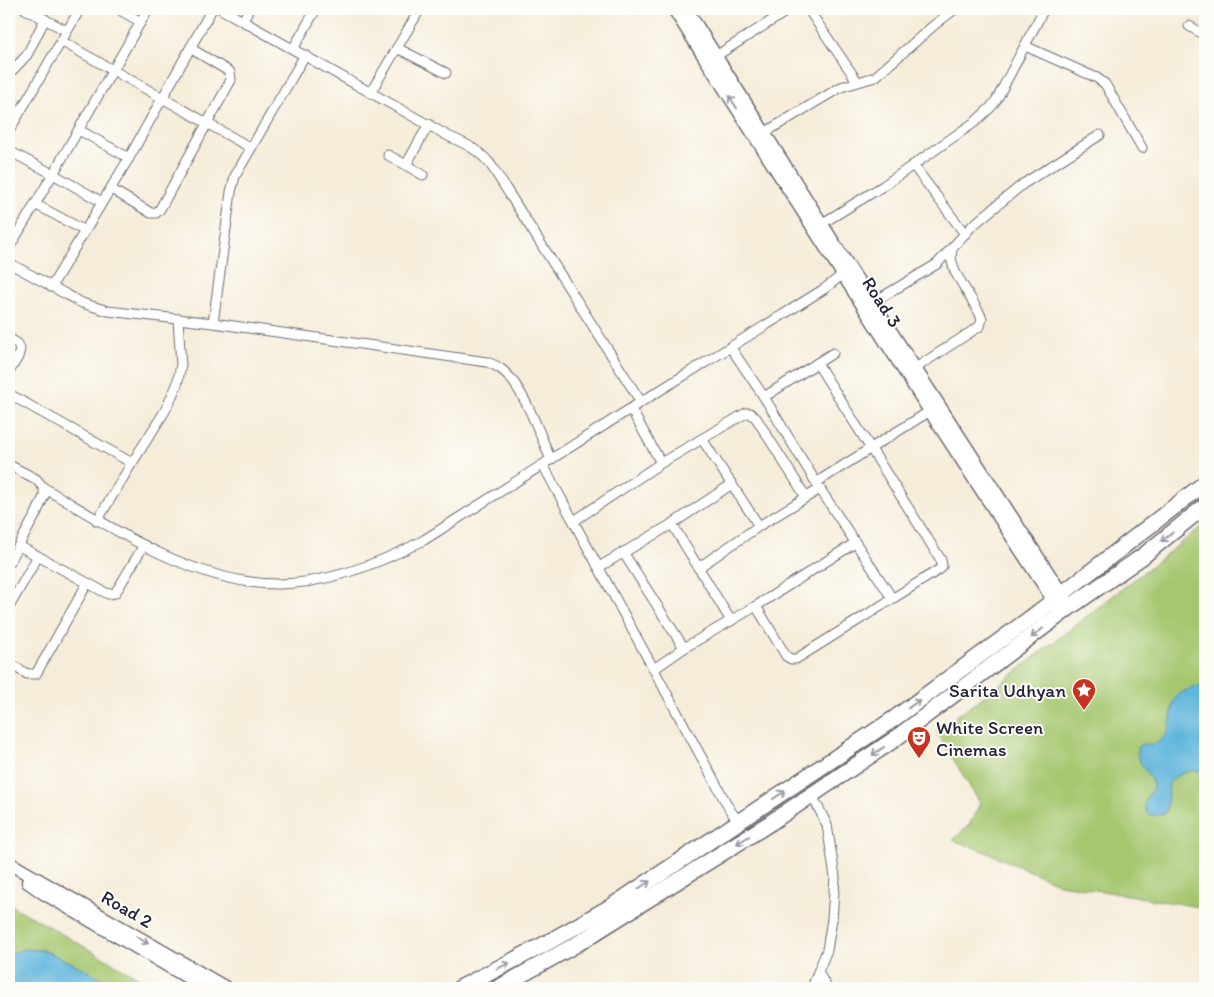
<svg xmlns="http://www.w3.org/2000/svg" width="1214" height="997" viewBox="0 0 1214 997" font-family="Itim,sans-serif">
	<rect width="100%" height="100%" fill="#fdfcf7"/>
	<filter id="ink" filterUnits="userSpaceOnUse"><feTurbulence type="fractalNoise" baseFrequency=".02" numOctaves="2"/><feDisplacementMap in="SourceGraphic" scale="10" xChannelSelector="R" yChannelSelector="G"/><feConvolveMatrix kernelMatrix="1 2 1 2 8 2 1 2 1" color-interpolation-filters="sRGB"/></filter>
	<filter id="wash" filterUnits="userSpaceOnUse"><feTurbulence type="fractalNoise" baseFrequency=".0096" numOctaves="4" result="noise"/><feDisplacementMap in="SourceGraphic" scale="20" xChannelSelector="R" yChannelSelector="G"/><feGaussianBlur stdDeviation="1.12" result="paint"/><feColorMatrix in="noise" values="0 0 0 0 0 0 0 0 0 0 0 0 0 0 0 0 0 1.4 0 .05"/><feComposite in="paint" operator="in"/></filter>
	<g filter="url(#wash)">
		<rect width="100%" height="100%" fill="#f5edd9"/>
		<!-- green -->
		<g fill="#a5c770" stroke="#647456">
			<path d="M1205,524v384l-145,-24 -72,-31 -35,-13 17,-16 10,-21 -44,-72 55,-40z"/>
			<path d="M9,904l148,84h-148z"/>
		</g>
		<!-- water -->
		<g fill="#61b6dd" stroke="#426c8c">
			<path d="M1205,685v89c-11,-8 -28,0 -36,9l-3,29c-7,3 -12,5 -19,1 -6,-11 1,-16 6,-25 -1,-16 -17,-21 -16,-41l5,-3h13c5,-4 12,-8 14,-15 2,-6 2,-13 3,-20 2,-18 18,-21 33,-24z"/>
			<path d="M23,949l19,1 17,7 28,13 31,18h-109v-30l1,-4z"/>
		</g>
	</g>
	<g filter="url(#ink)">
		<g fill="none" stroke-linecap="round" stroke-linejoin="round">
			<!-- street casing -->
			<g stroke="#6c6972" stroke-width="11">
				<g id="street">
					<path d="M25,9l42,22"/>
					<path d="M118,9l23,13"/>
					<path d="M221,9l229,128c17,7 30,14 41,28l150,237"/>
					<path d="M808,9l49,72"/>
					<path d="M243,21l6,-12"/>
					<path d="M1189,26l16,9"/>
					<path d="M61,41l190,107"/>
					<path d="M1025,46l72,32 8,6 37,64"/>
					<path d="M397,48l49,25"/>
					<path d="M293,49l23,-40"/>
					<path d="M716,56l74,-47"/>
					<path d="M9,74l18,-19 18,-36"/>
					<path d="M371,92l49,-83"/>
					<path d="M79,130l50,28 83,-149"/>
					<path d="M9,131l71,-122"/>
					<path d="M764,133l77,-46 34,-10 58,-51 22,-17"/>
					<path d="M9,151l44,23 -44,74"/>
					<path d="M388,155l18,10 23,-41"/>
					<path d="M406,165l17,10"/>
					<path d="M913,165l52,69"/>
					<path d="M111,189l40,24h5l4,-4 71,-129 -1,-8 -40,-24"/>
					<path d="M102,202l-49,-28 95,-165"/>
					<path d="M35,204l50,27"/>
					<path d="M818,226l65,-40 92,-64 16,-15 6,-8 47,-90"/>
					<path d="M9,263l73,40 26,8 105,12 274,39c5,2 10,4 14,7 22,16 39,66 50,91"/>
					<path d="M51,287l78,-129"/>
					<path d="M872,303l65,-39 35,-38 51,-42 77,-49"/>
					<path d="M213,323l18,-131 4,-16 70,-121"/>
					<path d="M9,338l9,6 2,5 -2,8 -9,15"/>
					<path d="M731,348l33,49 56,92 72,109"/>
					<path d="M911,371l69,-45 2,-7 -3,-7 -24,-40 -4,-14 1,-9"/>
					<path d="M9,394l123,69"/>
					<path d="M764,397l69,-44"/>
					<path d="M631,409l30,54"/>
					<path d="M702,439l57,87"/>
					<path d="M9,465l27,14 8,9v8l-8,18 -27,49"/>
					<path d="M543,465l187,345 9,12"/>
					<path d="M817,482l113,-71"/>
					<path d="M44,488c64,37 130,83 206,94 59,9 123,-15 174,-42l217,-138 143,-88 40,-25 22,-17"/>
					<path d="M97,521l35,-58 33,-52 12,-26 4,-20 -3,-46"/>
					<path d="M574,521l87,-58 85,-50h4l6,5 50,79"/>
					<path d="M672,524l59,97"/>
					<path d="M19,546l89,48 7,-1 4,-6 25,-42"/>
					<path d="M623,552l61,96"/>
					<path d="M599,567l73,-43 60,-40"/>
					<path d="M698,568l61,-42 61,-37"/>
					<path d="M756,606l30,50 5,3h5l144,-90 2,-3 -1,-6 -124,-197"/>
					<path d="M9,607l29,-51"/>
					<path d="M9,663l18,11h9l51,-90"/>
					<path d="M654,669l30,-21 72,-42 99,-63"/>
					<path d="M812,795l15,30 8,52 -3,42 -5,31 -9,22 9,16"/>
					<path d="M812,988l6,-16"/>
				</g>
			</g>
			<!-- secondary casing -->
			<g stroke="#6c6972" stroke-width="15">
				<g id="secondary">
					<path d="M674,9l256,402 128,196"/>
					<path d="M686,9l164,260 217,333"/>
					<path d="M9,863l217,125"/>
					<path d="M28,882l14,10 164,96"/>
				</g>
			</g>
			<!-- highway casing -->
			<g stroke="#6c6972" stroke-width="18">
				<g id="highway">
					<path d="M460,988l85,-44 67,-38 283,-188 141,-104 169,-131"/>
					<path d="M498,988l79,-44 193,-121 122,-82 178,-134 73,-51 62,-50"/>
				</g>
			</g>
			<!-- street -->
			<use href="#street" stroke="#fff" stroke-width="9"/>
			<!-- secondary -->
			<use href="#secondary" stroke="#fff" stroke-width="12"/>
			<!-- highway -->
			<use href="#highway" stroke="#fff" stroke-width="15"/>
		</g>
		<!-- one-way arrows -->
		<defs><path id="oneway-shaft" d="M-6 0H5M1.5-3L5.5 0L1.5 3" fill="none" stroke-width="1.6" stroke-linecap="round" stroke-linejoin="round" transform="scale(1.25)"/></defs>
		<g stroke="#9c9ca7">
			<use href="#oneway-shaft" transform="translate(733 102) rotate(-122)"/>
			<use href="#oneway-shaft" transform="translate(1167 537) rotate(141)"/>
			<use href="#oneway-shaft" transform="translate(1037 633) rotate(142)"/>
			<use href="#oneway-shaft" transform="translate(914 704) rotate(-36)"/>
			<use href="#oneway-shaft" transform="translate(878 751) rotate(146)"/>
			<use href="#oneway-shaft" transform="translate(779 795) rotate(-34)"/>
			<use href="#oneway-shaft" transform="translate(743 840) rotate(148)"/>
			<use href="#oneway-shaft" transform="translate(644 885) rotate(-34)"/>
			<use href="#oneway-shaft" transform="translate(142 940) rotate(30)"/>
			<use href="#oneway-shaft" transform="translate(503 966) rotate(-27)"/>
		</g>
	</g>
	<!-- icons -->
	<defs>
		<g id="sight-pin" transform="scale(1.25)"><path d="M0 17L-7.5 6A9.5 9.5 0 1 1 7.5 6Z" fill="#c8321e" stroke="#fdfcf7"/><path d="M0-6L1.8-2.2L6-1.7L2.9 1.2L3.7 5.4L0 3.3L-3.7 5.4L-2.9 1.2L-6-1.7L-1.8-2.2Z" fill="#fff"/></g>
		<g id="theatre-pin" transform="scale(1.25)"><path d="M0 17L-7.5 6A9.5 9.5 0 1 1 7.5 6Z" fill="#c8321e" stroke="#fdfcf7"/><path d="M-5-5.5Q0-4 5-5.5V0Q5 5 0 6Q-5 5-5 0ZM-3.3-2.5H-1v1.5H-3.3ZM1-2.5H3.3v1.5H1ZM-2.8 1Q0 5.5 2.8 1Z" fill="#fff"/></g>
	</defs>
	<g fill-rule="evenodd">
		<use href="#sight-pin" x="1084" y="690"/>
		<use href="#theatre-pin" x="919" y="738"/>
	</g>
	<g text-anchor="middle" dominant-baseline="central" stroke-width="4" stroke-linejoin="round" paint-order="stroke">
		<!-- street labels -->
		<g font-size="19" fill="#22223b" stroke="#fdfcf7">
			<text transform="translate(882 302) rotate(57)">Road 3</text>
			<text transform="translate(127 909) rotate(30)">Road 2</text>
		</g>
		<!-- poi labels -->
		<g font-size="19" fill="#22223b" stroke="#fdfcf7" text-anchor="end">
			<text x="1066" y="690">Sarita Udhyan</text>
			<text x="936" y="727" text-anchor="start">White Screen<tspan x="936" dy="22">Cinemas</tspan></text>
		</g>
	</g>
	<!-- margin -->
	<rect width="1214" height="997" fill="none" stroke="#fdfcf7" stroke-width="30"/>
</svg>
